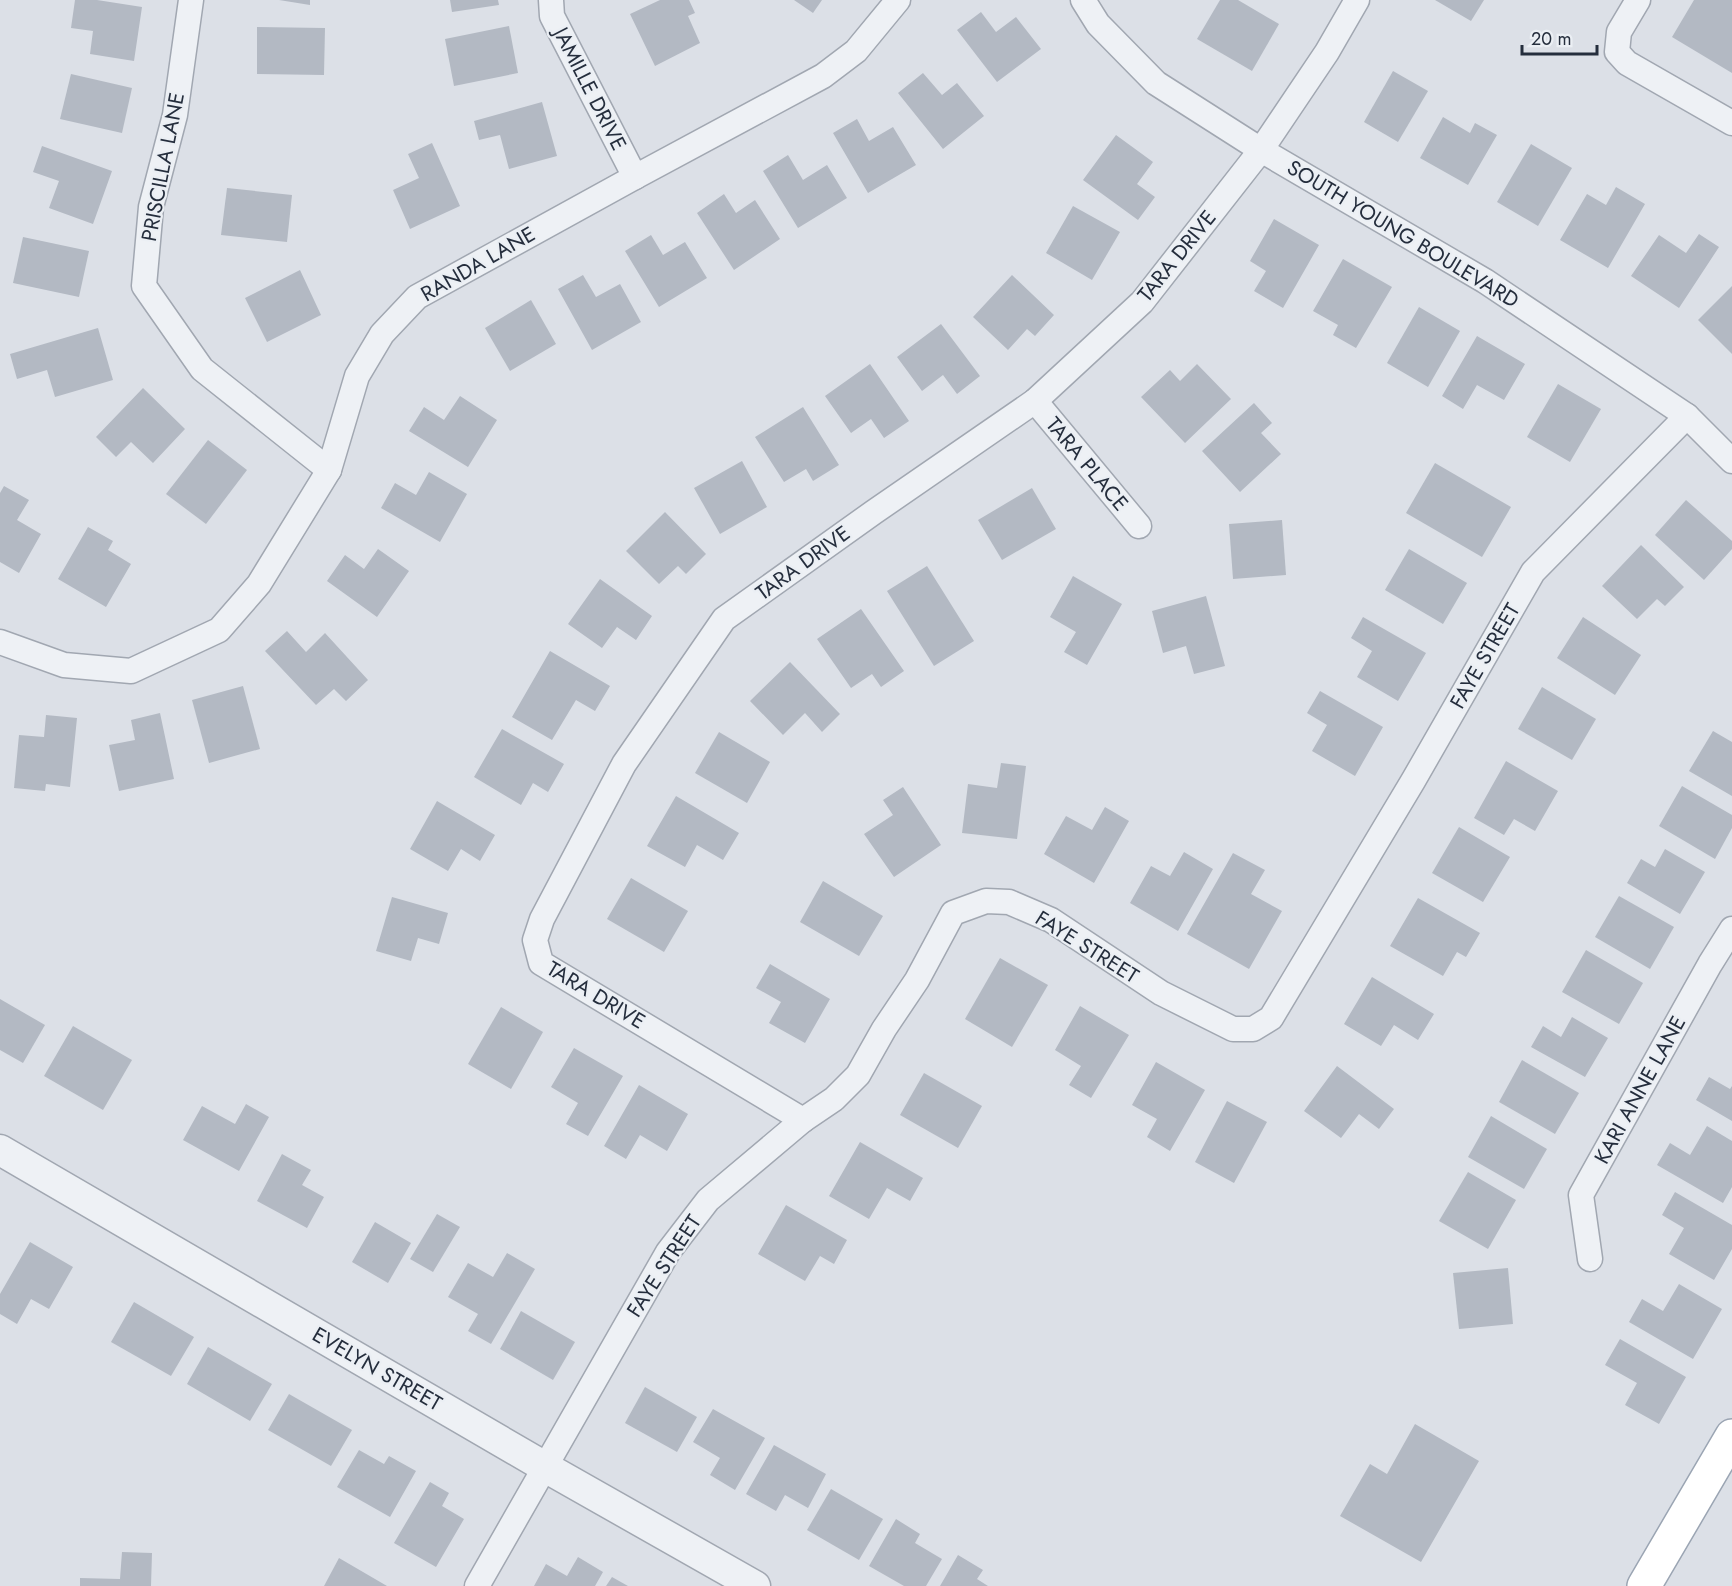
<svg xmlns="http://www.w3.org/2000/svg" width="1732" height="1586" viewBox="0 0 1732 1586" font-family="Jost,sans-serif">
	<rect width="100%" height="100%" fill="#dce0e7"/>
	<!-- building -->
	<g fill="#b3b9c3">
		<path d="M75,0h22l45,7 -8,54 -44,-7 3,-23 -22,-3z"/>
		<path d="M279,0h31v5z"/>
		<path d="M450,0h48l1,5 -47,7z"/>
		<path d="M660,0h29l6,13 -7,3 12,27 -45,23 -25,-52z"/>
		<path d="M794,0h28l-9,13z"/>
		<path d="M1220,0h18l41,24 -27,47 -55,-32z"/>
		<path d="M1435,0h49l-13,21z"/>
		<path d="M1694,0h38v73l-60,-36z"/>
		<path d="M981,12l15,20 20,-15 25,32 -44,33 -40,-52z"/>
		<path d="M509,26l9,47 -64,13 -9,-47z"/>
		<path d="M257,27l68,1 -1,47 -67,-1z"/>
		<path d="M1393,71l35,20 -30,51 -34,-20z"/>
		<path d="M923,73l19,22 15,-12 27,33 -41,33 -45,-56z"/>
		<path d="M71,74l61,14 -10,45 -62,-14z"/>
		<path d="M542,102l15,54 -48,13 -9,-34 -21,5 -5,-19z"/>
		<path d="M1443,117l27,16 5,-10 22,12 -29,50 -48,-27z"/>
		<path d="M857,119l12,22 24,-14 23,38 -48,28 -35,-60z"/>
		<path d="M1116,135l37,27 -16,22 18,13 -17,23 -55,-40z"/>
		<path d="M432,143l28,63 -50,23 -17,-39 26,-12 -11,-24z"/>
		<path d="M1531,144l41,24 -34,58 -41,-24z"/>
		<path d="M42,146l70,25 -19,53 -44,-16 10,-27 -26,-9z"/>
		<path d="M788,155l15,25 24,-15 20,33 -49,30 -35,-57z"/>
		<path d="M1616,187l29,17 -37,64 -48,-28 27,-46 19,11z"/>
		<path d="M227,188l65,7 -5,47 -66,-7z"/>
		<path d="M724,194l12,19 19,-13 25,39 -46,31 -37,-57z"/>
		<path d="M1073,206l47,26 -28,48 -46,-27z"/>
		<path d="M1274,219l45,26 -36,63 -29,-17 12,-20 -16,-10z"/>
		<path d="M1699,234l20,13 -40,61 -48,-32 28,-41 27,18z"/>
		<path d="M651,235l12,20 22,-13 22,36 -48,29 -34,-56z"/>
		<path d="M23,237l66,14 -10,46 -66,-14z"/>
		<path d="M1343,259l49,28 -36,61 -23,-13 5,-10 -25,-14z"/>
		<path d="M300,270l21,45 -54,27 -22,-44z"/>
		<path d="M583,275l13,22 24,-13 21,38 -49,28 -34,-61z"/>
		<path d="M1012,275l42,40 -19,21 -8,-7 -19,21 -35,-33z"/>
		<path d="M1732,286v68l-34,-34z"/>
		<path d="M531,300l25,44 -46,27 -25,-43z"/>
		<path d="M1419,307l41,24 -32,56 -41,-24z"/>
		<path d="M941,324l39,52 -23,18 -14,-19 -21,16 -25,-34z"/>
		<path d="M98,328l15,52 -58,17 -8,-27 -30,9 -7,-25z"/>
		<path d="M1477,336l48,28 -21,36 -27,-15 -14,24 -21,-13z"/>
		<path d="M870,364l39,57 -25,17 -13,-19 -20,14 -26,-37z"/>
		<path d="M1197,364l34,35 -46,44 -44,-46 29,-27 10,11z"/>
		<path d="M1558,384l43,25 -31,53 -43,-25z"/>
		<path d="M143,388l42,41 -32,34 -22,-21 -15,15 -20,-20z"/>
		<path d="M460,396l37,24 -29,47 -59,-36 15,-24 20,13z"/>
		<path d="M1254,403l18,20 -11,10 20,21 -41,38 -38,-41z"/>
		<path d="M803,407l36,58 -26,16 -7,-12 -22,13 -29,-45z"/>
		<path d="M208,440l39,30 -41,54 -40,-30z"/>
		<path d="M742,461l25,46 -47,27 -26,-46z"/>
		<path d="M1435,463l76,44 -29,50 -76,-44z"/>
		<path d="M429,472l38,22 -27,48 -59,-34 14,-25 21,12z"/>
		<path d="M4,486l25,14 -12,20 24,14 -22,39 -19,-11v-69z"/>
		<path d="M1032,488l24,41 -54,31 -24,-40z"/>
		<path d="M1686,500l46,41v8l-28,31 -49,-45z"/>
		<path d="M665,512l41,42 -20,20 -8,-8 -19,18 -33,-33z"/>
		<path d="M1282,520l4,55 -53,4 -4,-55z"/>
		<path d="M88,527l25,14 -5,9 23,14 -25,43 -48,-28z"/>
		<path d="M1641,545l43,42 -19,19 -8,-7 -20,20 -35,-33z"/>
		<path d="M378,549l31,22 -32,46 -50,-36 18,-26 19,14z"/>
		<path d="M1409,549l58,34 -24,41 -58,-34z"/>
		<path d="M927,566l47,75 -40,25 -47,-75z"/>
		<path d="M1073,576l49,28 -35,61 -23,-13 12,-20 -26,-15z"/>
		<path d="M600,579l52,37 -16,24 -19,-13 -15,21 -34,-24z"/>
		<path d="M1206,596l19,70 -31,8 -8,-28 -23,7 -11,-42z"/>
		<path d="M861,609l43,62 -23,16 -9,-13 -21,14 -34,-49z"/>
		<path d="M1363,617l63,36 -28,48 -41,-24 15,-26 -21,-13z"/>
		<path d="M1583,617l58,38 -26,40 -58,-37z"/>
		<path d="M287,631l19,21 19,-19 43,47 -22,21 -12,-12 -18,16 -51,-54z"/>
		<path d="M550,651l60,35 -15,25 -19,-11 -24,40 -40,-23z"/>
		<path d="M790,662l50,52 -18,18 -17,-19 -22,22 -33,-34z"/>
		<path d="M243,686l17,63 -51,14 -17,-63z"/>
		<path d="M1542,687l54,32 -24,41 -54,-31z"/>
		<path d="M1320,691l63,36 -28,49 -43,-25 15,-26 -20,-12z"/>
		<path d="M160,713l14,66 -55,12 -10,-46 26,-5 -4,-20z"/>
		<path d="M46,715l31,3 -7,69 -24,-3 -1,7 -31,-3 5,-53 25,2z"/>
		<path d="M502,729l62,35 -16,28 -15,-9 -12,22 -47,-28z"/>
		<path d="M1713,731l19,11v54l-43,-25z"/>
		<path d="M719,732l51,30 -23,41 -52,-30z"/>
		<path d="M1506,761l52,30 -23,40 -21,-12 -10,16 -30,-17z"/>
		<path d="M1001,763l25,3 -9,73 -55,-6 6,-49 29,4z"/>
		<path d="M1682,786l50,29v13l-17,31 -56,-33z"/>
		<path d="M903,787l38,58 -47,32 -30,-43 29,-19 -10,-15z"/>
		<path d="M676,796l63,37 -16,27 -26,-15 -12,22 -38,-21z"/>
		<path d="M437,801l58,34 -15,26 -19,-12 -13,22 -38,-22z"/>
		<path d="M1105,807l24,14 -35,62 -50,-29 22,-38 26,14z"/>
		<path d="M1459,827l51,30 -27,45 -51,-29z"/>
		<path d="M1665,849l40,23 -25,42 -53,-31 14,-24 14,8z"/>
		<path d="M1184,852l29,17 -35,62 -48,-28 21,-37 19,10z"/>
		<path d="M1233,853l32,17 -14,24 31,17 -33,58 -62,-35z"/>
		<path d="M631,878l57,33 -24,41 -57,-33z"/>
		<path d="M823,881l60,35 -24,40 -59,-34z"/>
		<path d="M1619,896l55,31 -24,42 -55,-32z"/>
		<path d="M392,897l56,16 -9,31 -21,-6 -7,23 -35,-10z"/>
		<path d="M1418,898l62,35 -14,24 -9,-5 -14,24 -53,-30z"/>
		<path d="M1586,950l57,33 -24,41 -57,-32z"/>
		<path d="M1000,958l48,27 -36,62 -47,-28z"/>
		<path d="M770,964l60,35 -25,44 -36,-20 12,-21 -25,-14z"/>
		<path d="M1372,977l62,37 -16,26 -24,-15 -13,21 -37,-22z"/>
		<path d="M0,999l45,26 -22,38 -23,-13z"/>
		<path d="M1080,1006l49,29 -38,63 -22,-13 12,-19 -26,-16z"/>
		<path d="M501,1007l42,25 -32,57 -43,-25z"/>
		<path d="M1572,1017l36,21 -23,39 -54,-30 12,-21 18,11z"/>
		<path d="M73,1026l59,34 -29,50 -59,-34z"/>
		<path d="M574,1048l49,28 -35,60 -22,-12 12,-21 -27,-16z"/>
		<path d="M1522,1060l57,33 -24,41 -56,-32z"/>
		<path d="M1156,1062l49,28 -35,61 -23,-14 10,-18 -25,-14z"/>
		<path d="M1337,1066l57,43 -15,20 -20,-15 -18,24 -37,-27z"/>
		<path d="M924,1073l58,33 -24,42 -58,-33z"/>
		<path d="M1709,1077l21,12 2,-3v35l-36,-21z"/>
		<path d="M639,1085l49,29 -21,37 -27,-16 -14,24 -22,-13z"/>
		<path d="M1227,1101l40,21 -33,61 -39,-21z"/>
		<path d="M246,1104l23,13 -30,54 -56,-31 19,-34 33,18z"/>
		<path d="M1491,1116l56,33 -23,40 -56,-32z"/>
		<path d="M1707,1126l25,15v46l-9,16 -66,-38 13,-22 20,12z"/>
		<path d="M860,1142l63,36 -13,23 -23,-13 -18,31 -40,-23z"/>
		<path d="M282,1154l29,16 -9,15 22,12 -17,31 -50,-27z"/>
		<path d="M1468,1172l48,28 -28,49 -49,-28z"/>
		<path d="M1675,1192l57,33v24l-18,31 -45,-26 15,-26 -22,-13z"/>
		<path d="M786,1205l61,35 -13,24 -14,-8 -15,25 -47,-27z"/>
		<path d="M437,1214l23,13 -27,45 -23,-13z"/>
		<path d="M375,1222l36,21 -23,40 -36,-21z"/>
		<path d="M30,1242l43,25 -24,42 -18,-10 -14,25 -17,-10v-20z"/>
		<path d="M507,1253l28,16 -44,75 -23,-13 10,-17 -30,-17 20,-34 25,14z"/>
		<path d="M1508,1268l5,56 -54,5 -6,-56z"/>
		<path d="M1679,1284l43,25 -29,50 -64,-37 13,-23 21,12z"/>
		<path d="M134,1302l60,35 -23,39 -60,-34z"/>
		<path d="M521,1311l54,31 -22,38 -53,-31z"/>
		<path d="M1620,1339l66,38 -27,47 -34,-19 12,-22 -32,-18z"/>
		<path d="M208,1347l64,37 -22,37 -63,-37z"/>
		<path d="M645,1387l52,30 -20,35 -52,-29z"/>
		<path d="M289,1394l63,36 -21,36 -63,-36z"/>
		<path d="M713,1409l52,29 -30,52 -25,-15 10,-17 -27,-16z"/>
		<path d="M1415,1424l64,37 -58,101 -81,-46 30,-52 17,10z"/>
		<path d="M774,1445l52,29 -18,34 -23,-13 -9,16 -30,-17z"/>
		<path d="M359,1450l25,14 5,-8 27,15 -26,46 -53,-30z"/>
		<path d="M430,1482l19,11 -7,13 22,13 -28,48 -42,-24z"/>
		<path d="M831,1489l52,30 -24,41 -52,-30z"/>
		<path d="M896,1519l24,15 -5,9 27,16 -16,27h-22l-35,-20z"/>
		<path d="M122,1552l30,1 -1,33h-71v-8l40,1z"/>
		<path d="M958,1555l25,15 -6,9 11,7h-48z"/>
		<path d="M578,1557l25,15 -8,14h-61l12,-22 21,12z"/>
		<path d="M339,1558l48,28h-63z"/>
		<path d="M612,1577l16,9h-22z"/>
	</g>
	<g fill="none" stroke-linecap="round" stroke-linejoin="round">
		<!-- minor casing -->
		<g stroke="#a1a7b1" stroke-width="27">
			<g id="minor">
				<path d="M191,0l-16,115 -24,92 -7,79 58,83 127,101"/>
				<path d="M551,0l1,16 83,161"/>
				<path d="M1083,0l15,24 58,59 105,67 224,131 202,135 45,45"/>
				<path d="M1638,0l-19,32 -2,20 10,11 105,60"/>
				<path d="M1035,401l104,125"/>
				<path d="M0,642l64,23 67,6 88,-41 40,-46 70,-114 28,-94 25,-42 35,-37 218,-120 188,-101 33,-25 42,-51"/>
				<path d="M803,1120l-262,-157 -6,-23 7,-21 82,-155 100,-145 150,-107 161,-111 107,-99 119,-152 66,-98 30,-52"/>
				<path d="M1590,1259l-9,-64 129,-231 22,-35"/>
				<path d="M477,1586l191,-334 40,-52 95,-80 31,-21 24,-24 26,-46 33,-49 36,-67 33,-12 23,1 42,18 110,73 72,36h20l18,-11 142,-237 120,-209 154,-156"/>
			</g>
		</g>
		<!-- tertiary casing -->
		<g stroke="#a1a7b1" stroke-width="33">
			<path id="tertiary" d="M0,1150l545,317 210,119"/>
		</g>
		<!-- primary casing -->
		<g stroke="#9ba5b3" stroke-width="36">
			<path id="primary" d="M1644,1586l88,-150"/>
		</g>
		<!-- minor -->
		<use href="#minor" stroke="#eef1f5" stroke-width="24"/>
		<!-- tertiary -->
		<use href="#tertiary" stroke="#eef1f5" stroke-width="30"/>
		<!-- primary -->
		<use href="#primary" stroke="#fff" stroke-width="33"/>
	</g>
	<g text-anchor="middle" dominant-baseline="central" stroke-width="4.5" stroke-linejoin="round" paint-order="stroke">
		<!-- street labels -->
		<g font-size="21" fill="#252e3d" stroke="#ebeff4">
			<text transform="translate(590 89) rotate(63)">JAMILLE DRIVE</text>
			<text transform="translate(163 167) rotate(-79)">PRISCILLA LANE</text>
			<text transform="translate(1403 234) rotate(31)">SOUTH YOUNG BOULEVARD</text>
			<text transform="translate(1177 256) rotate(-51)">TARA DRIVE</text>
			<text transform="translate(478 264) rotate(-30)">RANDA LANE</text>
			<text transform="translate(1087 464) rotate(50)">TARA PLACE</text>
			<text transform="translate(803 563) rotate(-36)">TARA DRIVE</text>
			<text transform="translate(1485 656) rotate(-60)">FAYE STREET</text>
			<text transform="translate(1087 947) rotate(32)">FAYE STREET</text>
			<text transform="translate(596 995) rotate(31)">TARA DRIVE</text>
			<text transform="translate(1640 1090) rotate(-61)">KARI ANNE LANE</text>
			<text transform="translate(664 1266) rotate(-57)">FAYE STREET</text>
			<text transform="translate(377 1369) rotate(30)">EVELYN STREET</text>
		</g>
	</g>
	<!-- scale -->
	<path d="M1522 45v9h75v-9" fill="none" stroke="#252e3d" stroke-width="3"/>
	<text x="1531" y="45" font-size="18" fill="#252e3d" stroke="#ebeff4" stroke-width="4.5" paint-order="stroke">20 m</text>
</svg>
